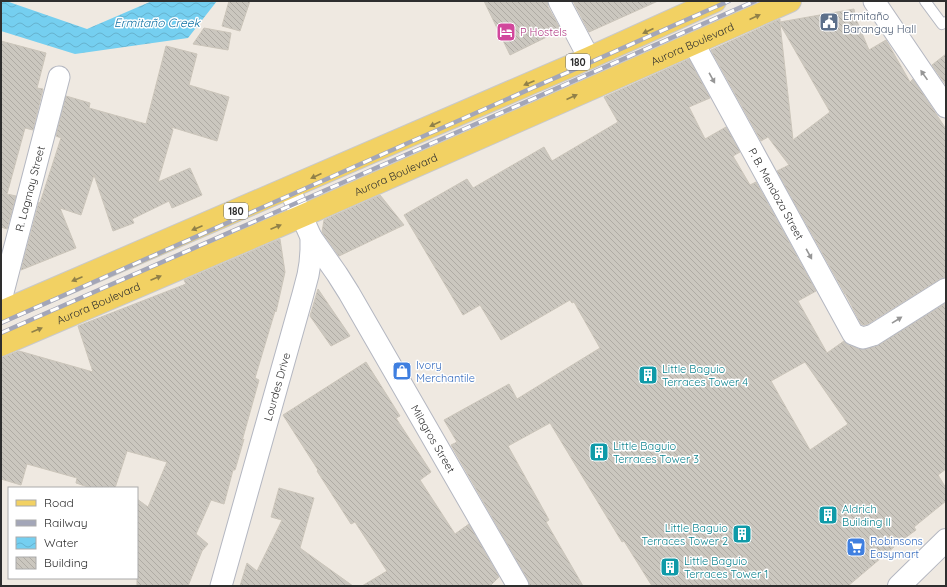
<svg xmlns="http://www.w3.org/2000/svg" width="947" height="587" viewBox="0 0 947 587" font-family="Quicksand,sans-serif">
	<defs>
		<pattern id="water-waves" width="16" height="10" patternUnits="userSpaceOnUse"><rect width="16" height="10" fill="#75cff0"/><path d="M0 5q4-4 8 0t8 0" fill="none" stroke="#66b2ce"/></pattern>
		<pattern id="building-back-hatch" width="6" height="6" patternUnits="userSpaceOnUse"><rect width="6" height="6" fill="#cbc7bf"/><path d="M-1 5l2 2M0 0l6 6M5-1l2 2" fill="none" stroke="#afaba4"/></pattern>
	</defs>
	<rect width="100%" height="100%" fill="#efe9e1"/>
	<!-- water -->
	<path fill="url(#water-waves)" d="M1,1h5l81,28 65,-28h65l-29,37 -113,16 -74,-23z"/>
	<!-- building -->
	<g fill="url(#building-back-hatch)" stroke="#cbc5ba" fill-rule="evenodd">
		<path d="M229,1h21l-10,30 -18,-5z"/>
		<path d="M484,1h63l1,6 13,23 -51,25z"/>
		<path d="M573,1h85l-69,31z"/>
		<path d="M854,9l2,10 13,31 17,-10 24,42 3,-3 33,50v148l-6,2 -72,45 -4,1 -3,-1 -16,-31v1l-68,-123 12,-6 -21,-28 -7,4 -50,-91 69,-31v3zM780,24l50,88 -37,28z"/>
		<path d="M204,28l27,5 -3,17 -35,-6z"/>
		<path d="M1,41l45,12 -9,35 6,1 -10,41 -8,-2 -18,66 9,2 -9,33 -6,-2z"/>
		<path d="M166,46l31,8 -8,31 40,12 -12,44 -46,-14 2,3 -15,52 32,-14 12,27 -30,13 -3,-7 -37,18 2,4 -21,8 -19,-56 -13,40 -21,-7 16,40 -55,22 18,-68 1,1 21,-65 -5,-2 10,-40 24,7 -1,5 57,16z"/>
		<path d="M946,54v31l-14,-20z"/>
		<path d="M689,59l21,39 -21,9 16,32 21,-12 14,25 -7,4 17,29 6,-3 60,109 -18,10 29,52 17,-12 5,4 10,4h7l11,-3 69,-43v166l-8,6 8,13v13l-32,26 2,3 -22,16v1l-46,39h-196l-28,-45 -2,1 -72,-119 -42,23 41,74 -3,2 37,64h-53l-2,-6 -77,-135 6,-3 -13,-22 65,-36 8,15 83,-51 -26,-46 -2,1 -2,-3 -69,40 -21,-35 -17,10 -59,-100 63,-36 6,9 71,-41 8,14 66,-39 -14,-25zM805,362l43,62 -38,26 -39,-69z"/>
		<path d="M380,195l24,30 -65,31 -17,-24 2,-12z"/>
		<path d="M280,239l5,33 -9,40 -1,-1 -20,67 4,2 -17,61 2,-2 -9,31h-2l-9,34 -13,-4 -15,34 12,10 -6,7 -14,35h-51v-87l11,8 19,-45 -40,-11 -12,37h-24l-15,-5 1,-5 -50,-14 -6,21 -20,-6v-122l5,-1 13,-5 74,21 -15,-46 108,-42 -2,-4z"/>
		<path d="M318,289l32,47 -19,10 -21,-30z"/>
		<path d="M366,362l34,54 -4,2 35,54 -11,8 35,54 14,-10 30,53 -9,9h-128l25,-15 -32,-49 -4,2 -34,-53 1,-1 -35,-55z"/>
		<path d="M279,488l35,10 -14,50 53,38h-113l7,-23 10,8 25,-51 -11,-3z"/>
	</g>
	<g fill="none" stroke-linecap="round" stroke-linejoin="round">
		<!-- lane casing -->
		<g stroke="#b4b7c1" stroke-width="12">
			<path id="lane" d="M925,1l17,23 4,-2"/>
		</g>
		<!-- street casing -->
		<g stroke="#b4b7c1" stroke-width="23">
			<g id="street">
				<path d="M559,1l30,57"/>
				<path d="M874,1l72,106"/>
				<path id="s1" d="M694,44l159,290 10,4 10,-3 73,-46"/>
				<path id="s2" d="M311,237l26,37 12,19 169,293"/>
				<path id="s3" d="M1,300l58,-223"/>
				<path id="s4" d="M221,586l82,-292 5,-19 2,-12 1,-13v-13l-22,-49"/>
			</g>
		</g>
		<!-- secondary casing -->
		<g stroke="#b4b7c1" stroke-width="24">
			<path id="secondary" d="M899,586l47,-46"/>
		</g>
		<!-- primary casing -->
		<g stroke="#c9c9c9" stroke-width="24">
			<g id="primary">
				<path d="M1,312l588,-254 126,-57"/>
				<path id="s5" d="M1,345l301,-129 488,-215"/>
			</g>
		</g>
		<!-- lane -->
		<use href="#lane" stroke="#fff" stroke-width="10"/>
		<!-- street -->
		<use href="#street" stroke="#fff" stroke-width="21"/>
		<!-- secondary -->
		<use href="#secondary" stroke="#fff" stroke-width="22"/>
		<!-- primary -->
		<use href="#primary" stroke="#f2d163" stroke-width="22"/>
		<!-- rail casing -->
		<g stroke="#a3a6b8" stroke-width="4.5">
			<g id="rail">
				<path d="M1,323l728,-322"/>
				<path d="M1,333l754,-332"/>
			</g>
		</g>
		<!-- rail -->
		<use href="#rail" stroke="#fff" stroke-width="3" stroke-dasharray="9" stroke-linecap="butt"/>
	</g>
	<!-- one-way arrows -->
	<defs><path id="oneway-solid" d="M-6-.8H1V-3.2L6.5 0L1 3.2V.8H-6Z"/></defs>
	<g fill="#908048">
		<use href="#oneway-solid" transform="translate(755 17) rotate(-24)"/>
		<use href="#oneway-solid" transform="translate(648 31) rotate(156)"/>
		<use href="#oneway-solid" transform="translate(529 83) rotate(157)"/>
		<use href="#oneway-solid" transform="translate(572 97) rotate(-24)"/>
		<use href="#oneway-solid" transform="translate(435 124) rotate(156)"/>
		<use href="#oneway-solid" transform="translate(316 176) rotate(156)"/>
		<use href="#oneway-solid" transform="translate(276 227) rotate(-23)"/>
		<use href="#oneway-solid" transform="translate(197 228) rotate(157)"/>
		<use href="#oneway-solid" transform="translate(156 278) rotate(-23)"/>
		<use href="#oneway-solid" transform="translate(77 279) rotate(157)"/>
		<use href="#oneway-solid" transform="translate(37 330) rotate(-23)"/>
	</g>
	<g fill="#969696">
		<use href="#oneway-solid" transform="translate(924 75) rotate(-125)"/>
		<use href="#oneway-solid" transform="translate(712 78) rotate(61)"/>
		<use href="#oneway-solid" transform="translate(809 254) rotate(61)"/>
		<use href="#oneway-solid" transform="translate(897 320) rotate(-32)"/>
	</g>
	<!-- icons -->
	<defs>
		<g id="civic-square" transform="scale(1)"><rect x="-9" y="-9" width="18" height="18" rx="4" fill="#5c6f8a" stroke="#fff"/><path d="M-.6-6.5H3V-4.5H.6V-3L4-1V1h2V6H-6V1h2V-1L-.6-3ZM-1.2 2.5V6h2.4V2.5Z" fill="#fff"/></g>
		<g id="hotel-square" transform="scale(1)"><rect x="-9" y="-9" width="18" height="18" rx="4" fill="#d1479c" stroke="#fff"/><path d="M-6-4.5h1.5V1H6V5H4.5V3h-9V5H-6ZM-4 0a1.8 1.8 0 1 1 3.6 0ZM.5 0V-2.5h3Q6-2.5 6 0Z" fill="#fff"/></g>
		<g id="shop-square" transform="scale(1)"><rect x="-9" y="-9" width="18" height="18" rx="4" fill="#3f7fe0" stroke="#fff"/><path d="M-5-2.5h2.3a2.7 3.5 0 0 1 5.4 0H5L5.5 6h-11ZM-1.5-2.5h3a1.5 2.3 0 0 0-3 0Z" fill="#fff"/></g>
		<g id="building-square" transform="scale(1)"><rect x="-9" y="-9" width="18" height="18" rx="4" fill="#0f9aa8" stroke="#fff"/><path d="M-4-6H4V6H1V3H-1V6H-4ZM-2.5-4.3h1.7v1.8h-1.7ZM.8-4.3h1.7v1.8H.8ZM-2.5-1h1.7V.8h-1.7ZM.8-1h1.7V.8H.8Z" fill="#fff"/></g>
		<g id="supermarket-square" transform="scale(1)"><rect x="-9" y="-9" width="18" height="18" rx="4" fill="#3f7fe0" stroke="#fff"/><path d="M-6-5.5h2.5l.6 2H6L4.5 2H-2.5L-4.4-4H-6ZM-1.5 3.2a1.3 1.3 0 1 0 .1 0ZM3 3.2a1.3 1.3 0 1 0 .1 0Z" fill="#fff"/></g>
	</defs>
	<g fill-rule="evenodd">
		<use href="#civic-square" x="829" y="22"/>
		<use href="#hotel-square" x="506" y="32"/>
		<use href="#shop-square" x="402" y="371"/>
		<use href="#building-square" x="648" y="375"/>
		<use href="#building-square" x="599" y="452"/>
		<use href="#building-square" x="828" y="515"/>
		<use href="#building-square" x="742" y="534"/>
		<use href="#supermarket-square" x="856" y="547"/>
		<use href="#building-square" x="670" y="567"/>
	</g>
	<g text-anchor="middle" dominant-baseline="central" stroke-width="3" stroke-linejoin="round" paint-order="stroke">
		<!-- shield labels -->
		<g fill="#fff" stroke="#6d6d6d" stroke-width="1">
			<rect x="566" y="54" width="24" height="16" rx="3"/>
			<rect x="224" y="203" width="24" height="16" rx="3"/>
		</g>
		<g font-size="10" font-weight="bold" fill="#2e2e2e">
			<text x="578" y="62">180</text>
			<text x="236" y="211">180</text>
		</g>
		<!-- service labels -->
		<g font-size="11" fill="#4e5e75" stroke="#fff" text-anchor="start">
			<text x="843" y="16">Ermitaño<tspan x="843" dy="13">Barangay Hall</tspan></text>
		</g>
		<!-- hotel labels -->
		<g font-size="11" fill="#b23c85" stroke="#fff" text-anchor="start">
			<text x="520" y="32">P Hostels</text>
		</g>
		<!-- street labels -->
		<g font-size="11" fill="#2e2e2e" stroke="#fff">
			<text stroke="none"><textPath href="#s5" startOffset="754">Aurora Boulevard</textPath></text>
			<text stroke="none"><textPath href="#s5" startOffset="430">Aurora Boulevard</textPath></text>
			<text stroke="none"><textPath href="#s3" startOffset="115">R. Lagmay Street</textPath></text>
			<text stroke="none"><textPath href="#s1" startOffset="171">P. B. Mendoza Street</textPath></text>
			<text stroke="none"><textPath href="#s5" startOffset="106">Aurora Boulevard</textPath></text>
			<text stroke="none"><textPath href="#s4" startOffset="207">Lourdes Drive</textPath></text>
			<text stroke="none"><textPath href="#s2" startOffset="236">Milagros Street</textPath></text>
		</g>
		<!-- shop labels -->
		<g font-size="11" fill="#366cbe" stroke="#fff" text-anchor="start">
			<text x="416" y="365">Ivory<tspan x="416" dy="13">Merchantile</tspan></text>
			<text x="870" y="541">Robinsons<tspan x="870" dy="13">Easymart</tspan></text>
		</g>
		<!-- culture labels -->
		<g font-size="11" fill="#0d838f" stroke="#fff" text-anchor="start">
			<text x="662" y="369">Little Baguio<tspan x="662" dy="13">Terraces Tower 4</tspan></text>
			<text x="613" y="446">Little Baguio<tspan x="613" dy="13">Terraces Tower 3</tspan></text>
			<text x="842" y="509">Aldrich<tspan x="842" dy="13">Building II</tspan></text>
			<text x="728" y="528" text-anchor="end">Little Baguio<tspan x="728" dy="13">Terraces Tower 2</tspan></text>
			<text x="684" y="561">Little Baguio<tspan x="684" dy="13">Terraces Tower 1</tspan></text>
		</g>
		<!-- water labels -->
		<g font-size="12" font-style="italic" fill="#0d6fa3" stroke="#fff">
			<text x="157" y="22">Ermitaño Creek</text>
		</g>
	</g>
	<!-- border -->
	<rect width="947" height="587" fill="none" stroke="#2e2e2e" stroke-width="4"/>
	<!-- legend -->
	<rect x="8" y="487" width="130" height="92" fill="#ffffff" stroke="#ababab"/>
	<rect x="16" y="500" width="20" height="6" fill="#f2d163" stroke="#ababab"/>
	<text x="44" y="507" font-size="12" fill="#2e2e2e">Road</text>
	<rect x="16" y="520" width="20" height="6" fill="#a3a6b8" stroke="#ababab"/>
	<text x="44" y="527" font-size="12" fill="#2e2e2e">Railway</text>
	<rect x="16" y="537" width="20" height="12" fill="url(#water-waves)" stroke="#ababab"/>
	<text x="44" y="547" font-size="12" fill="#2e2e2e">Water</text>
	<rect x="16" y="557" width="20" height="12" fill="url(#building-back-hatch)" stroke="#ababab"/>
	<text x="44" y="567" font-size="12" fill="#2e2e2e">Building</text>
</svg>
